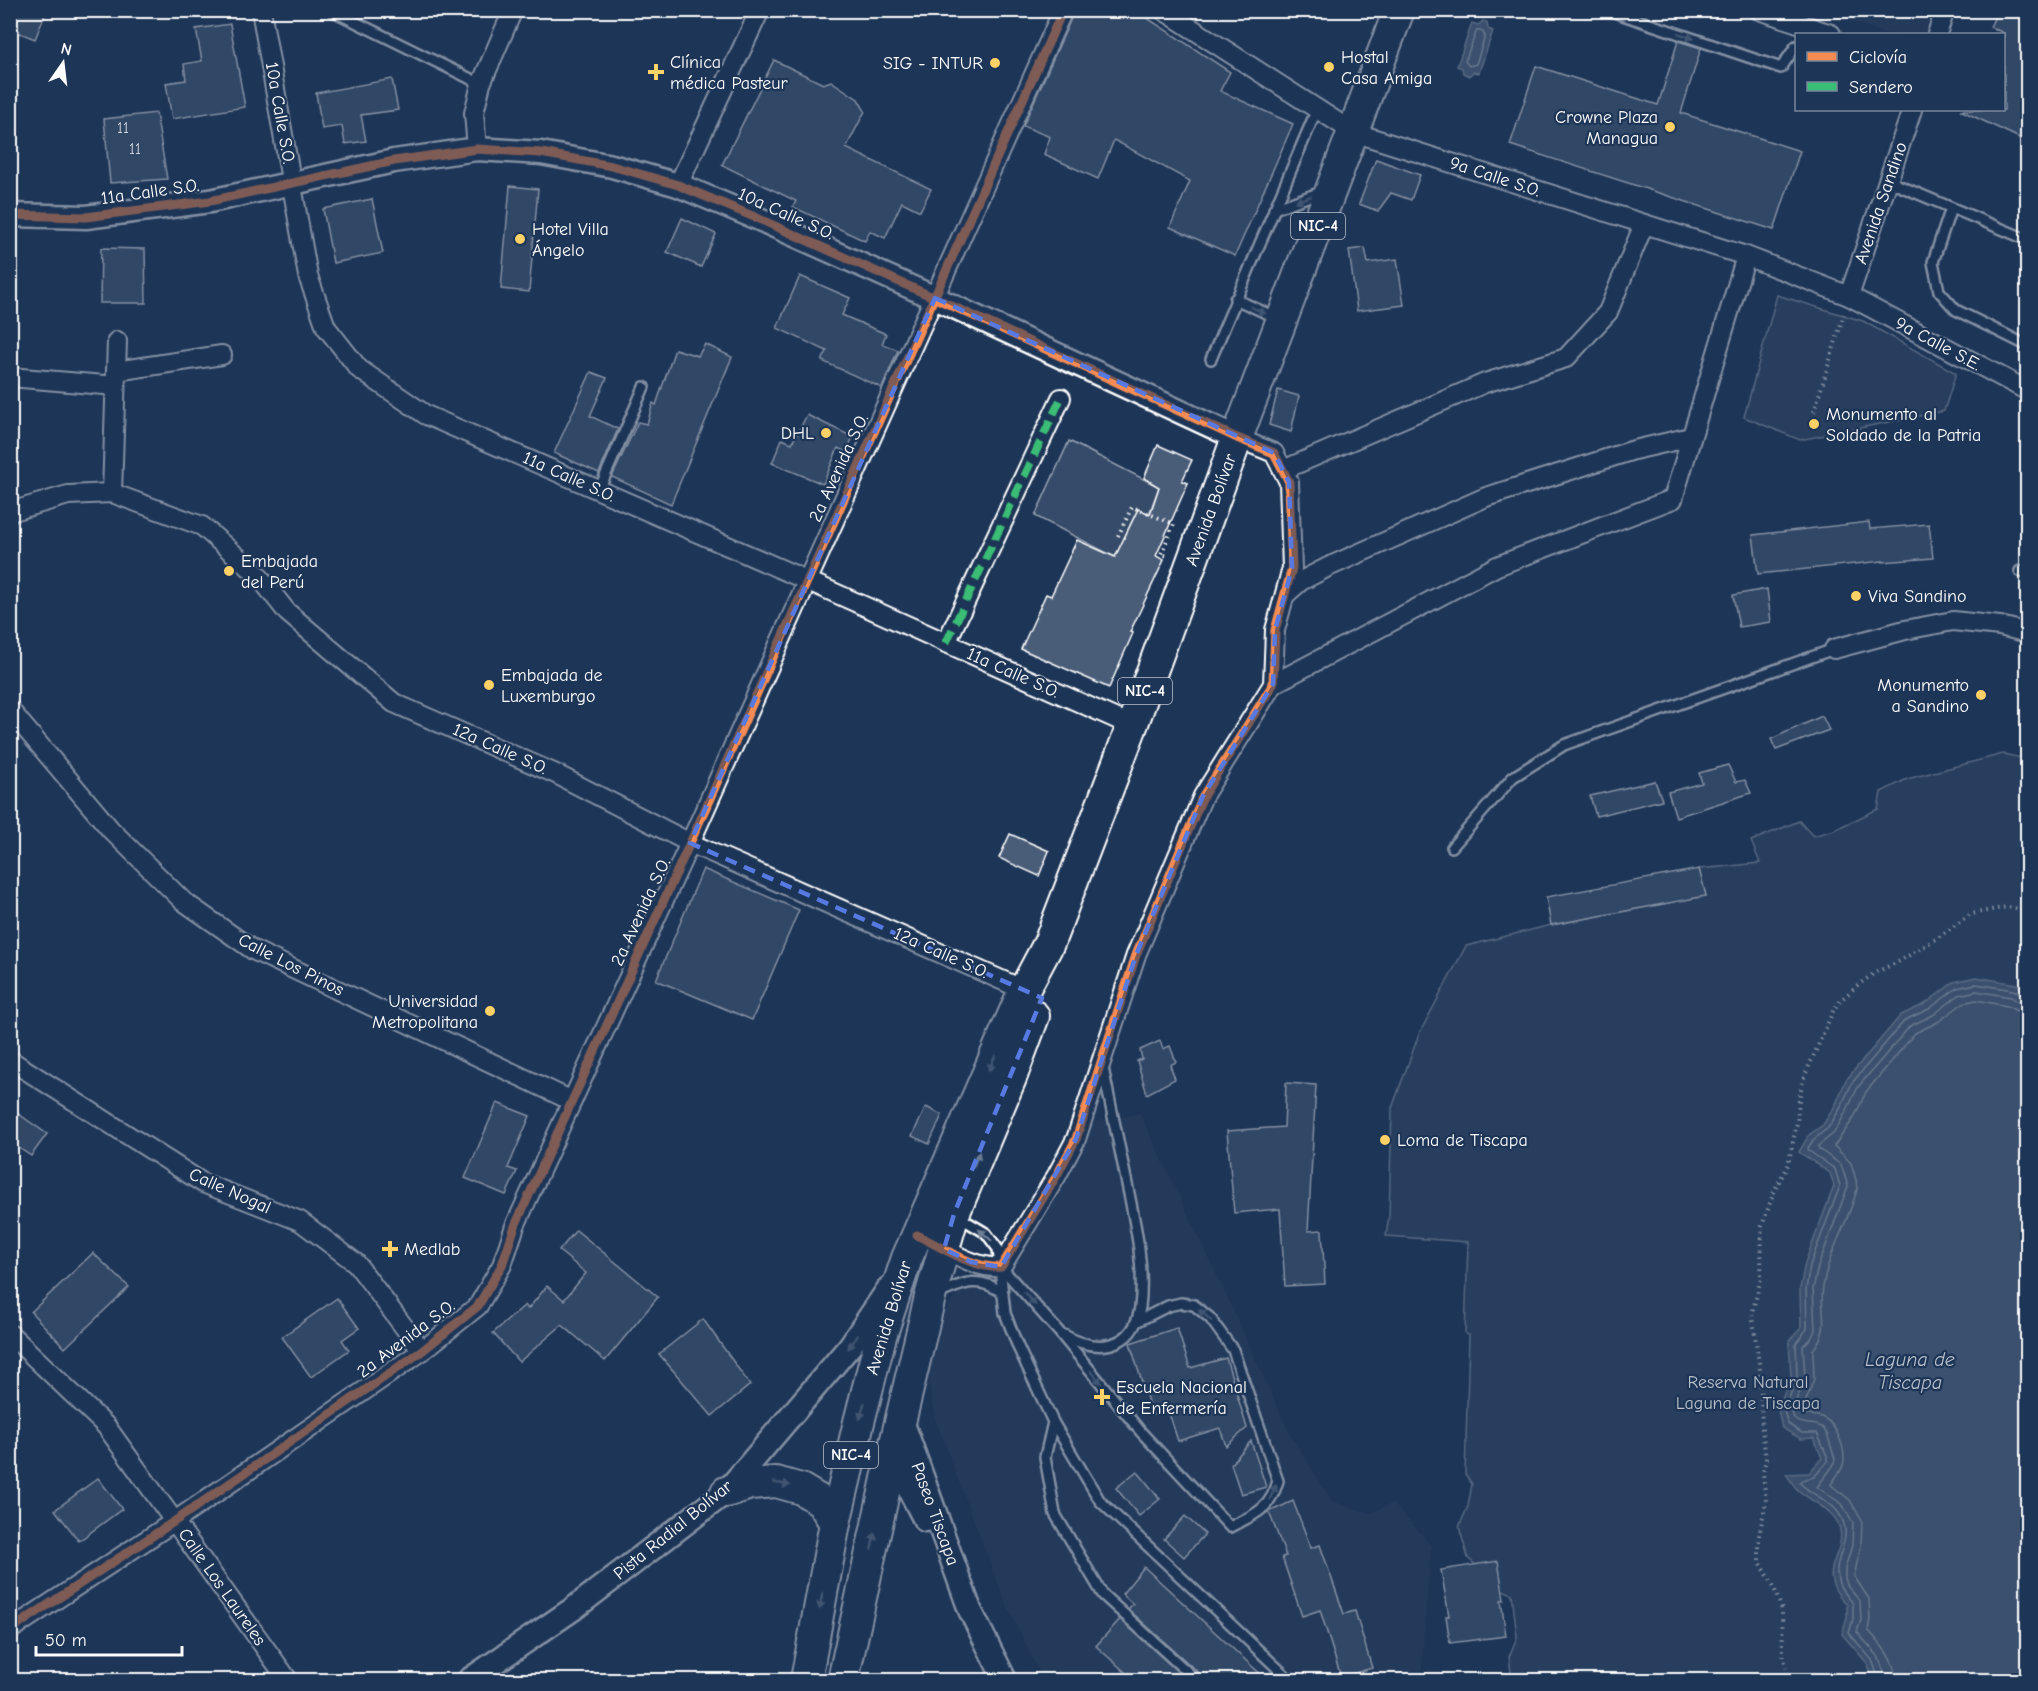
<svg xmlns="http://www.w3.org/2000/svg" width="2038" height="1691" viewBox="0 0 2038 1691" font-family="'Comic Neue',sans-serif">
	<rect width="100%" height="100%" fill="#1d3557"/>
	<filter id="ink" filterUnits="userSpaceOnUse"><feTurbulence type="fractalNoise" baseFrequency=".0167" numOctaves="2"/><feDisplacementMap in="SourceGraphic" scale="12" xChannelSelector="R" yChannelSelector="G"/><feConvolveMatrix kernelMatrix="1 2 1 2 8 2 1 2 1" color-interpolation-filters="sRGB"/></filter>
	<g filter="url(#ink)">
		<!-- built -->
		<g fill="#2a4161">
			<path d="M1821,11h112l-8,23h-39z"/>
			<path d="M1140,1113l74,156 76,165 42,67 38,12 23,-10 38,42 -10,135h-378l-39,-80 -70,-184 -6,-38 6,-43 16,-33 61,-66 42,-37 41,-77z"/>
		</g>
		<!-- green -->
		<g fill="#364b69" stroke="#9aa5b4" stroke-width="1.5">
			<path d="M1777,295l86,26 93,52 -12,38 -144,29 -56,-23z"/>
			<path d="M1069,441l90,46 -10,27 -11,-5 -23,48 -80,-41z"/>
			<path d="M2003,754l24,5v921h-515l-3,-23 8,-20 -5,-43 -9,-4 -35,-32 -9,-31 9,-21 4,-22 -7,-10 4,-139 -4,-1 3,-92 -82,-6 3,-21 3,-107 27,-74 47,-88 85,-21 155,-29 -7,-27 61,-6 -9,-22 48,-20 14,15 21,-6 44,-21 3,-17 26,-13z"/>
		</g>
		<!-- water -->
		<g fill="#617289" stroke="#a0aab8" stroke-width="1.5">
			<path d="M1483,21l4,1 1,7 5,2 -14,42 -6,-1 -4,4 -6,-3 -1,-5 -5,-2 15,-43 6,2z"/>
			<path d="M1976,977l40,7 11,7v689h-153l-7,-17 -25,-29 5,-16v-14c-36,-34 2,-49 -8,-78 -6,-18 -29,-24 -42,-37 -4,-4 -7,-10 -11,-15l23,-1 13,-15 -8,-20 -13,1 -19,-11 -4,-18 13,-34 -2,-35 12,-13 -1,-39 5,-26 29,-77 -4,-13 -31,-21 10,-17 14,-10 12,-19 11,-26 55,-65 24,-11 29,-22z"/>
		</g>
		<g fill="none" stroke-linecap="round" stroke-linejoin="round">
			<!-- shore -->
			<g stroke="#c0c7d0" stroke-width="1.5">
				<path d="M1477,30l5,1 3,5 -9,28 -7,2 -4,-5z"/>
				<path d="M1879,1680l-7,-20 -23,-27 4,-14v-15c-5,-9 -13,-13 -15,-24 -6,-26 19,-41 0,-68 -8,-11 -28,-18 -38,-29l2,-3 12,-3 13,-15v-6l-10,-23h-15l-14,-9 -4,-13 13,-34 -1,-34 11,-14 -1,-40 4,-24 30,-79 -5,-17 -26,-18 -1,-3 5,-8 15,-12 12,-19 12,-26 53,-63 24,-11 28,-21 19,-4 37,6 15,6"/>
				<path d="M1887,1680l-9,-24 -21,-24 4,-12 -1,-19 -12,-14 -3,-9v-9l7,-24 1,-22 -11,-19 -25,-17 16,-21 2,-7 -8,-25 -4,-6c-10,-7 -17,-1 -29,-9l-2,-8 13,-33 -2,-32 9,-9 3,-7 -2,-41 5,-22 30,-81 -7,-21 -22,-16 -1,-3 16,-13 12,-21 12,-25 52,-61 23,-11 26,-20 17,-4 35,6 9,6 8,1"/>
				<path d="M1896,1680c-1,-20 -15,-36 -28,-50l2,-11 -1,-20 -15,-23 7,-30 1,-25 -12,-21 -19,-15c3,-7 10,-12 12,-20 4,-13 -6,-40 -19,-47 -6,-3 -12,-3 -18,-3l-4,-3 12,-33 -1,-29c19,-24 6,-37 10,-63 5,-35 26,-65 34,-98l-1,-9 -5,-17 -17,-17 20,-28 12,-26 49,-59 23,-11 25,-19 13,-3 31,6 12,6 9,1"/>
			</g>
		</g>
		<!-- building -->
		<g fill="#4a5d79" stroke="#fff" stroke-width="1.5">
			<path d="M10,10h37l-12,29 -25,-10z"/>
			<path d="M1075,10h60l95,62 -10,19 73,33 -58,132 -65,-29 20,-46 -76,-41 -16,39 -54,-25 6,-17 -27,-11z"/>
			<path d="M1998,10h30v132l-68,-32h44v-77l-14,-6z"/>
			<path d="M230,24l15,83 -73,12 -6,-36 20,-3 -2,-16 18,-3 -6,-32z"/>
			<path d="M1678,41l23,7 -20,65 119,38 -26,79 -264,-85 26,-79 122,39z"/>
			<path d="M774,60l49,24 8,-3 27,18 7,12 -19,37 85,41 -11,22 -18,-9 -17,36 -15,-7 -5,10 -72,-34 3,-6 -74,-36z"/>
			<path d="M392,79l6,31 -37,5 5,26 -21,3 -3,-18 -20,3 -6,-36z"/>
			<path d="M156,113l11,66 -57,4 -6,-64z"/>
			<path d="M1376,159l44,16 -9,25 -20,-7 -13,18 -19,-7z"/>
			<path d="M510,186l28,3 -9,103 -28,-3z"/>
			<path d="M372,199l11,54 -50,10 -10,-54z"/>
			<path d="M682,218l34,16 -15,33 -34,-15z"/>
			<path d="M101,248l44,1 1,54h-46z"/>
			<path d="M1365,248l3,15 29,-4 7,46 -47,6 -8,-61z"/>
			<path d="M800,276l50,22 -8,17 44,19 -4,10 16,6 -16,38 -60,-27 5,-10 -50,-23z"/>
			<path d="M705,344l27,13 -61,147 -59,-27 26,-55 9,2 6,-21 3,2 19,-56 23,7z"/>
			<path d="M591,372l16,6 -17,38 28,13 -19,44 -45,-20z"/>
			<path d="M1278,390l21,6 -8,36 -22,-7z"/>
			<path d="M807,415l46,22 -7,15 -8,-4 -15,36 -51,-21 10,-24 10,4z"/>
			<path d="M1158,445l34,15 -10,21 6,2 -32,73 8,4 -34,72 3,1 -24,55 -88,-39 25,-55 5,2 26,-56 38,17 23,-48 12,5 9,-27 -15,-9z"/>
			<path d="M1869,522l1,7 59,-5 4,34 -50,4v-1l-125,13 -5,-39z"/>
			<path d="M1767,589l4,33 -32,5 -6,-32z"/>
			<path d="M1822,716l7,14 -53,20 -5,-11z"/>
			<path d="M1728,765l8,17 9,-2 6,13 -75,24 -8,-25 34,-9 -3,-10z"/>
			<path d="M1655,781l7,19 -66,16 -6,-20z"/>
			<path d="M1010,834l39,17 -10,25 -40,-18z"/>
			<path d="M703,869l96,41 -47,110 -96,-40z"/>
			<path d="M1699,869l7,27 -155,29 -5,-28z"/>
			<path d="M1160,1041l3,8 7,-3 6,16 -6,3 5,14 -28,15 -10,-33 5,-2 -2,-9z"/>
			<path d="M1286,1083l30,2 -8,146 14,-1 3,54 -40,2 -5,-77 -46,4 -7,-82 57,-4z"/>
			<path d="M497,1103l33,13 -22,52 9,3 -11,24 -41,-17z"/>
			<path d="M926,1107l16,8 -13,29 -17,-8z"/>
			<path d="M10,1108l37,26 -16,22 -21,-14z"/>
			<path d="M576,1230l82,67 -53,64 -43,-36 -43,37 -26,-29 32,-28 3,4 19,-23 17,14 22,-27 -27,-22z"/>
			<path d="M93,1253l36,34 -64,61 -34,-36z"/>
			<path d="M337,1298l22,30 -17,12 7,10 -38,27 -29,-40z"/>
			<path d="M703,1319l47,66 -38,31 -53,-62z"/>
			<path d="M1177,1328l13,40 36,-10 21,70 -21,18 -6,-18 -42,13 -10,-31 -16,5 -22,-72z"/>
			<path d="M1251,1441l15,46 -25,7 -10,-30z"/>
			<path d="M1137,1471l23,28 -21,17 -23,-28z"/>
			<path d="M98,1478l24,31 -43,32 -24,-31z"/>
			<path d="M1293,1501l18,47 9,-3 24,69 11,-3 17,57 -31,9 -21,-67 -18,6 -20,-59 4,-1 -17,-44z"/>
			<path d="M1185,1516l20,18 -21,23 -20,-18z"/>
			<path d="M1498,1561l6,39h-3l5,36 -56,7 -4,-27h3l-8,-46z"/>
			<path d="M1144,1567l123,113h-64l-2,-5 -73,-66 5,-5 -11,-10z"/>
			<path d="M1120,1619l67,61h-53l-38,-34z"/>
		</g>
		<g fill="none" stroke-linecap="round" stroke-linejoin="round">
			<!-- service casing -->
			<g stroke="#fff" stroke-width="14">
				<g id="service">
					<path d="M331,10l150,74"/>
					<path d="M1611,11l170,57 15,-22"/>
					<path d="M1888,181l140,59"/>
					<path d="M1951,208l-18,54 6,29 17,19 72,36"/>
					<path d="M1274,209l50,-18"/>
					<path d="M1235,299l44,20"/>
					<path d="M1211,359l106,-250"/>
					<path d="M599,490l45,-103"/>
					<path d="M2020,571l8,2"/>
					<path d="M1452,847l61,-70 51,-32 270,-96"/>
					<path d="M959,1217l27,16 12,16 7,64 13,34 35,75 -8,35 10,57 48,81 93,85"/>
					<path d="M1001,1267l58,65 82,100 89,95c24,-12 40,-17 48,-46l-45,-131 -23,-32 -16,-13 -13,-2 -13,3 -32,16"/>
					<path d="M938,1294c25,-11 41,-19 65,-1"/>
					<path d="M1064,1335c32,18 70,15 76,-28 5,-41 -5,-84 -13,-123 -8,-39 -16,-77 -24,-116"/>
					<path d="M1053,1422l47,79 190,179"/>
				</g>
			</g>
			<!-- minor casing -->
			<g stroke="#fff" stroke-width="22">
				<g id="minor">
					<path d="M261,10l47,266 18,51 33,42 67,46 380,165 326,146"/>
					<path d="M1163,10l190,122 393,124 103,40 179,95"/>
					<path d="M1759,10l72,24"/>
					<path d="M1937,34l8,-24"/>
					<path d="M477,149l-3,-36 7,-29 32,-74"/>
					<path d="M678,185l82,-175"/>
					<path d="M1849,296l63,-186"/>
					<path d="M116,371l106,-16"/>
					<path d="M10,377l106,9"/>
					<path d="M1283,470l202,-87 81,-25 42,-46 36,-88"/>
					<path d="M112,493l5,-152"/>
					<path d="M10,512l58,-17 44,-2 90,33 55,48 30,38 107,91 162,71 134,69 334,147"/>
					<path d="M1285,595l16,-14 27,-14 158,-70 148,-47 57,-13"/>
					<path d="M946,643l115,-245"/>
					<path d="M1834,649l71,-19 48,-9 47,5 28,7"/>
					<path d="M1273,684l224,-118 176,-67 73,-243"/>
					<path d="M10,710l101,120 72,71 70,49 319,151"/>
					<path d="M10,1060l193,123 97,38 56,42 66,88"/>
					<path d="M937,1245c19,10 42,24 64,22l56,-92 19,-36 60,-184 67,-159 70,-112 2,-54 17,-62 -3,-86 -15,-29 -37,-15"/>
					<path d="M10,1334l96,92 182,254"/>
					<path d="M10,1630l165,-109 247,-170 56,-45 24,-41 13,-39 175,-383 373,-833"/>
				</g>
			</g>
			<!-- tertiary casing -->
			<g stroke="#fff" stroke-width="27">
				<g id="tertiary">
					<path d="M10,215l76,2 124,-16 184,-40 83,-12 64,4 71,13 66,19 79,33 178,80 302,140"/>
					<path d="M901,1418l69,192 35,70"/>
					<path d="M892,1456l33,64"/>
					<path d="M469,1680l104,-71 153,-117 124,-146 39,-58"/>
				</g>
			</g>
			<!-- trunk casing -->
			<g stroke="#fff" stroke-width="34">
				<g id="trunk">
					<path d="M726,1492l24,-8 26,-2 25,7 20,12 14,22"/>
					<path d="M806,1680l29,-157 24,-101 22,-86 26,-78 117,-268 25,-47 83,-217 105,-288 162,-428"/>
					<path d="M843,1680l49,-224 38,-159 24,-83 57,-136 23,-62"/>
				</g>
			</g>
			<!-- path -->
			<g stroke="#fff" stroke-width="4" stroke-dasharray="1.5 4.5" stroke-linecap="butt">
				<path d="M1814,412l30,-98"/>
				<path d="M1118,536l14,-29 42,17 -13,30 9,3"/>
				<path d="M1789,1680l-6,-26 -1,-44 -9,-25 -14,-25v-24l7,-34 -3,-29 3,-14 -4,-30 -2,-59 -8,-56 9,-36 1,-52 13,-37 13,-24 9,-42 2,-23 4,-20 31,-71 8,-10 16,-14 18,-13 22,-10 38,-23 35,-25 36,-7 21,3"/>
			</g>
			<!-- service -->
			<use href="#service" stroke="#1d3557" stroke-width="9"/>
			<!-- minor -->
			<use href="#minor" stroke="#1d3557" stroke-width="18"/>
			<!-- tertiary -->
			<use href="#tertiary" stroke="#1d3557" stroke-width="22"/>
			<!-- trunk -->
			<use href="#trunk" stroke="#1d3557" stroke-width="30"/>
			<!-- quiet -->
			<path stroke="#3abd76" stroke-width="8" stroke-dasharray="15 8" stroke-linecap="butt" d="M946,643l115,-245"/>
			<!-- cycleway casing -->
			<g stroke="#1d3557" stroke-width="13">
				<g id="cycleway">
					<path d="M10,215l76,2 124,-16 184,-40 83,-12 64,4 71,13 66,19 79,33 178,80 302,140 37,15 15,29 3,86 -17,62 -2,54 -70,112 -67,159 -60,184 -19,36 -56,92c-26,3 -61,-21 -84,-32"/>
					<path d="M10,1630l165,-109 247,-170 56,-45 24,-41 13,-39 175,-383 373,-833"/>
				</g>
			</g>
			<!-- cycleway -->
			<use href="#cycleway" stroke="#f68b52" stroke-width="9"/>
		</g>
		<!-- one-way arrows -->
		<defs><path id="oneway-solid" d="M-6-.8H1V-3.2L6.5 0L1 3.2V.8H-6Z" transform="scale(1.5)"/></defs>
		<g fill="#6c7c92">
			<use href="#oneway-solid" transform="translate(1686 36) rotate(19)"/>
			<use href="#oneway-solid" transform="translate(1303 199) rotate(161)"/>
			<use href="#oneway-solid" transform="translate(1258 310) rotate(24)"/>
			<use href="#oneway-solid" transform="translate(992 1063) rotate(114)"/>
			<use href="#oneway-solid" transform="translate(976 1160) rotate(-67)"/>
			<use href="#oneway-solid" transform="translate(985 1235) rotate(-139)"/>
			<use href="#oneway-solid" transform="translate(1030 1299) rotate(48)"/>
			<use href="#oneway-solid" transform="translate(1205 1315) rotate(-138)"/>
			<use href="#oneway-solid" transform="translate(853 1342) rotate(126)"/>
			<use href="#oneway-solid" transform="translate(1096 1377) rotate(51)"/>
			<use href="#oneway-solid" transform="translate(862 1411) rotate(105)"/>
			<use href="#oneway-solid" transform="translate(782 1484) rotate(11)"/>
			<use href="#oneway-solid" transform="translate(1273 1492) rotate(-65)"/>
			<use href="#oneway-solid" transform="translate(873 1541) rotate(-78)"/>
			<use href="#oneway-solid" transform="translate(821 1601) rotate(101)"/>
		</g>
	</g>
	<!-- marked area -->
	<path d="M0 0H2038V1691H0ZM935,298l339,155 15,29 3,86 -17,62 -2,54 -70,112 -67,159 -60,184 -75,128 -30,-5 -27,-13 10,-35 88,-216 -352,-155z" fill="#1d3557" fill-opacity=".55" fill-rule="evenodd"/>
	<path fill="none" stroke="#567ae2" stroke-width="4.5" stroke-dasharray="12 8" stroke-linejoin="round" d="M935,298l339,155 15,29 3,86 -17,62 -2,54 -70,112 -67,159 -60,184 -75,128 -30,-5 -27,-13 10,-35 88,-216 -352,-155z"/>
	<!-- markers -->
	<g fill="#ffd166" stroke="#1d3557" stroke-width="2">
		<circle cx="995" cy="63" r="6"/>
		<circle cx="1329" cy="67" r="6"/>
		<path d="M653 63h6v6h6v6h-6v6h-6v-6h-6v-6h6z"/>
		<circle cx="1670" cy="127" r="6"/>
		<circle cx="520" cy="239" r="6"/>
		<circle cx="1814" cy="424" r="6"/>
		<circle cx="826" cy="433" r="6"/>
		<circle cx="229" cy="571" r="6"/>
		<circle cx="1856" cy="596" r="6"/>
		<circle cx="489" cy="685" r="6"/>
		<circle cx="1981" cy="695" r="6"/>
		<circle cx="490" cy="1011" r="6"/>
		<circle cx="1385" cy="1140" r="6"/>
		<path d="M387 1240h6v6h6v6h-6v6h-6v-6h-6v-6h6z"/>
		<path d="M1099 1388h6v6h6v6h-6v6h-6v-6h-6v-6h6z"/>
	</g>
	<g text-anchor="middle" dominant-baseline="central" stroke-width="4.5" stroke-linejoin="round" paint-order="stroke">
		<!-- number labels -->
		<g font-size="15" fill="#d2d6de">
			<text x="123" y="128">11</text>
			<text x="135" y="149">11</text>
		</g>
		<!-- shield labels -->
		<g fill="#1d3557" stroke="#bbc2cd" stroke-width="1.5">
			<rect x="1291" y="213" width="54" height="26" rx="4.5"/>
			<rect x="1118" y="678" width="54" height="26" rx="4.5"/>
			<rect x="824" y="1442" width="54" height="26" rx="4.5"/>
		</g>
		<g font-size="16" font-weight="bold" fill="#fff">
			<text x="1318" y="226">NIC-4</text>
			<text x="1145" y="691">NIC-4</text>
			<text x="851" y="1455">NIC-4</text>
		</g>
		<!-- poi labels -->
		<g font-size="18" fill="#fff" stroke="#1d3557" text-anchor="start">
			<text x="1341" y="57">Hostal<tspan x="1341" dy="21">Casa Amiga</tspan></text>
			<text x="670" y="62">Clínica<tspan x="670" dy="21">médica Pasteur</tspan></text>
			<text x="983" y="63" text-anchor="end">SIG - INTUR</text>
			<text x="1658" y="117" text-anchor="end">Crowne Plaza<tspan x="1658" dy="21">Managua</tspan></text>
			<text x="532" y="229">Hotel Villa<tspan x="532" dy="21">Ángelo</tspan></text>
			<text x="1826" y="414">Monumento al<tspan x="1826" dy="21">Soldado de la Patria</tspan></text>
			<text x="814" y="433" text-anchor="end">DHL</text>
			<text x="241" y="561">Embajada<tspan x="241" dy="21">del Perú</tspan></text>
			<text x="1868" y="596">Viva Sandino</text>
			<text x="501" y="675">Embajada de<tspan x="501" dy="21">Luxemburgo</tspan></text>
			<text x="1969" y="685" text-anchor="end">Monumento<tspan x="1969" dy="21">a Sandino</tspan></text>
			<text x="478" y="1001" text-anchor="end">Universidad<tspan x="478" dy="21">Metropolitana</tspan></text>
			<text x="1397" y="1140">Loma de Tiscapa</text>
			<text x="404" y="1249">Medlab</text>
			<text x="1116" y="1387">Escuela Nacional<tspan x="1116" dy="21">de Enfermería</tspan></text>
		</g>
		<!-- street labels -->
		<g font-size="18" fill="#fff" stroke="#1d3557">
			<text transform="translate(280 113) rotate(80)">10a Calle S.O.</text>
			<text transform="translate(1495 177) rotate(18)">9a Calle S.O.</text>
			<text transform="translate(150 192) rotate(-8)">11a Calle S.O.</text>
			<text transform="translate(1881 203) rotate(-71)">Avenida Sandino</text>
			<text transform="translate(786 214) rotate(24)">10a Calle S.O.</text>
			<text transform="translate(1938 344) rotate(28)">9a Calle S.E.</text>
			<text transform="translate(839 468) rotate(-65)">2a Avenida S.O.</text>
			<text transform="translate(569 477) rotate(24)">11a Calle S.O.</text>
			<text transform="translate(1211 510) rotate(-70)">Avenida Bolívar</text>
			<text transform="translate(1013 673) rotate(24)">11a Calle S.O.</text>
			<text transform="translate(500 749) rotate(24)">12a Calle S.O.</text>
			<text transform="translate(641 912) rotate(-65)">2a Avenida S.O.</text>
			<text transform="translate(941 953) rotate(24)">12a Calle S.O.</text>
			<text transform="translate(291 965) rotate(27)">Calle Los Pinos</text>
			<text transform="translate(230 1191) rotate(24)">Calle Nogal</text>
			<text transform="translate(889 1318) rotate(-73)">Avenida Bolívar</text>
			<text transform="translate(406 1339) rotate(-37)">2a Avenida S.O.</text>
			<text transform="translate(935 1514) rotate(70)">Paseo Tiscapa</text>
			<text transform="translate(673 1530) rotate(-39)">Pista Radial Bolívar</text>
			<text transform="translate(222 1587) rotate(55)">Calle Los Laureles</text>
		</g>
		<!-- park labels -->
		<g font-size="18" fill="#b9c0ca" stroke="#1d3557">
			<text x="1748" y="1382">Reserva Natural<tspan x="1748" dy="21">Laguna de Tiscapa</tspan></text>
		</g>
		<!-- water labels -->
		<g font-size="20" font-style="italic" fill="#b8c0ca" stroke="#1d3557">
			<text x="1910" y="1359">Laguna de<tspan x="1910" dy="23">Tiscapa</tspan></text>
		</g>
	</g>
	<!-- margin -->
	<rect width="2038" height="1691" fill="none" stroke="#1d3557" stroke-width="36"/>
	<rect x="18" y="18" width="2002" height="1655" fill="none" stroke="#fff" stroke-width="2" filter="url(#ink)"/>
	<!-- legend -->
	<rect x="1795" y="33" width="210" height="78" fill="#1d3557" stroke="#77869a" stroke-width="1.5"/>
	<rect x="1807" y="52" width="30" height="9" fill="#f68b52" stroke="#77869a" stroke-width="1.5"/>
	<text x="1849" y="63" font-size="18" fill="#ffffff">Ciclovía</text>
	<rect x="1807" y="82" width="30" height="9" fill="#3abd76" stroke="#77869a" stroke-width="1.5"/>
	<text x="1849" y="93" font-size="18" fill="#ffffff">Sendero</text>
	<!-- north arrow -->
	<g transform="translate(63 63) rotate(14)" stroke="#1d3557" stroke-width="4.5" paint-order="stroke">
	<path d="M0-4.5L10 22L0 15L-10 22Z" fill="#ffffff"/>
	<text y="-9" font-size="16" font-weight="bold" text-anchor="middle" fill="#ffffff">N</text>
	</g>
	<!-- scale -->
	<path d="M36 1646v9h146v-9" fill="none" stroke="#ffffff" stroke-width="3"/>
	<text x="45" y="1646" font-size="18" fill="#ffffff" stroke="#1d3557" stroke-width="4.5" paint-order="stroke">50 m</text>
</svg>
